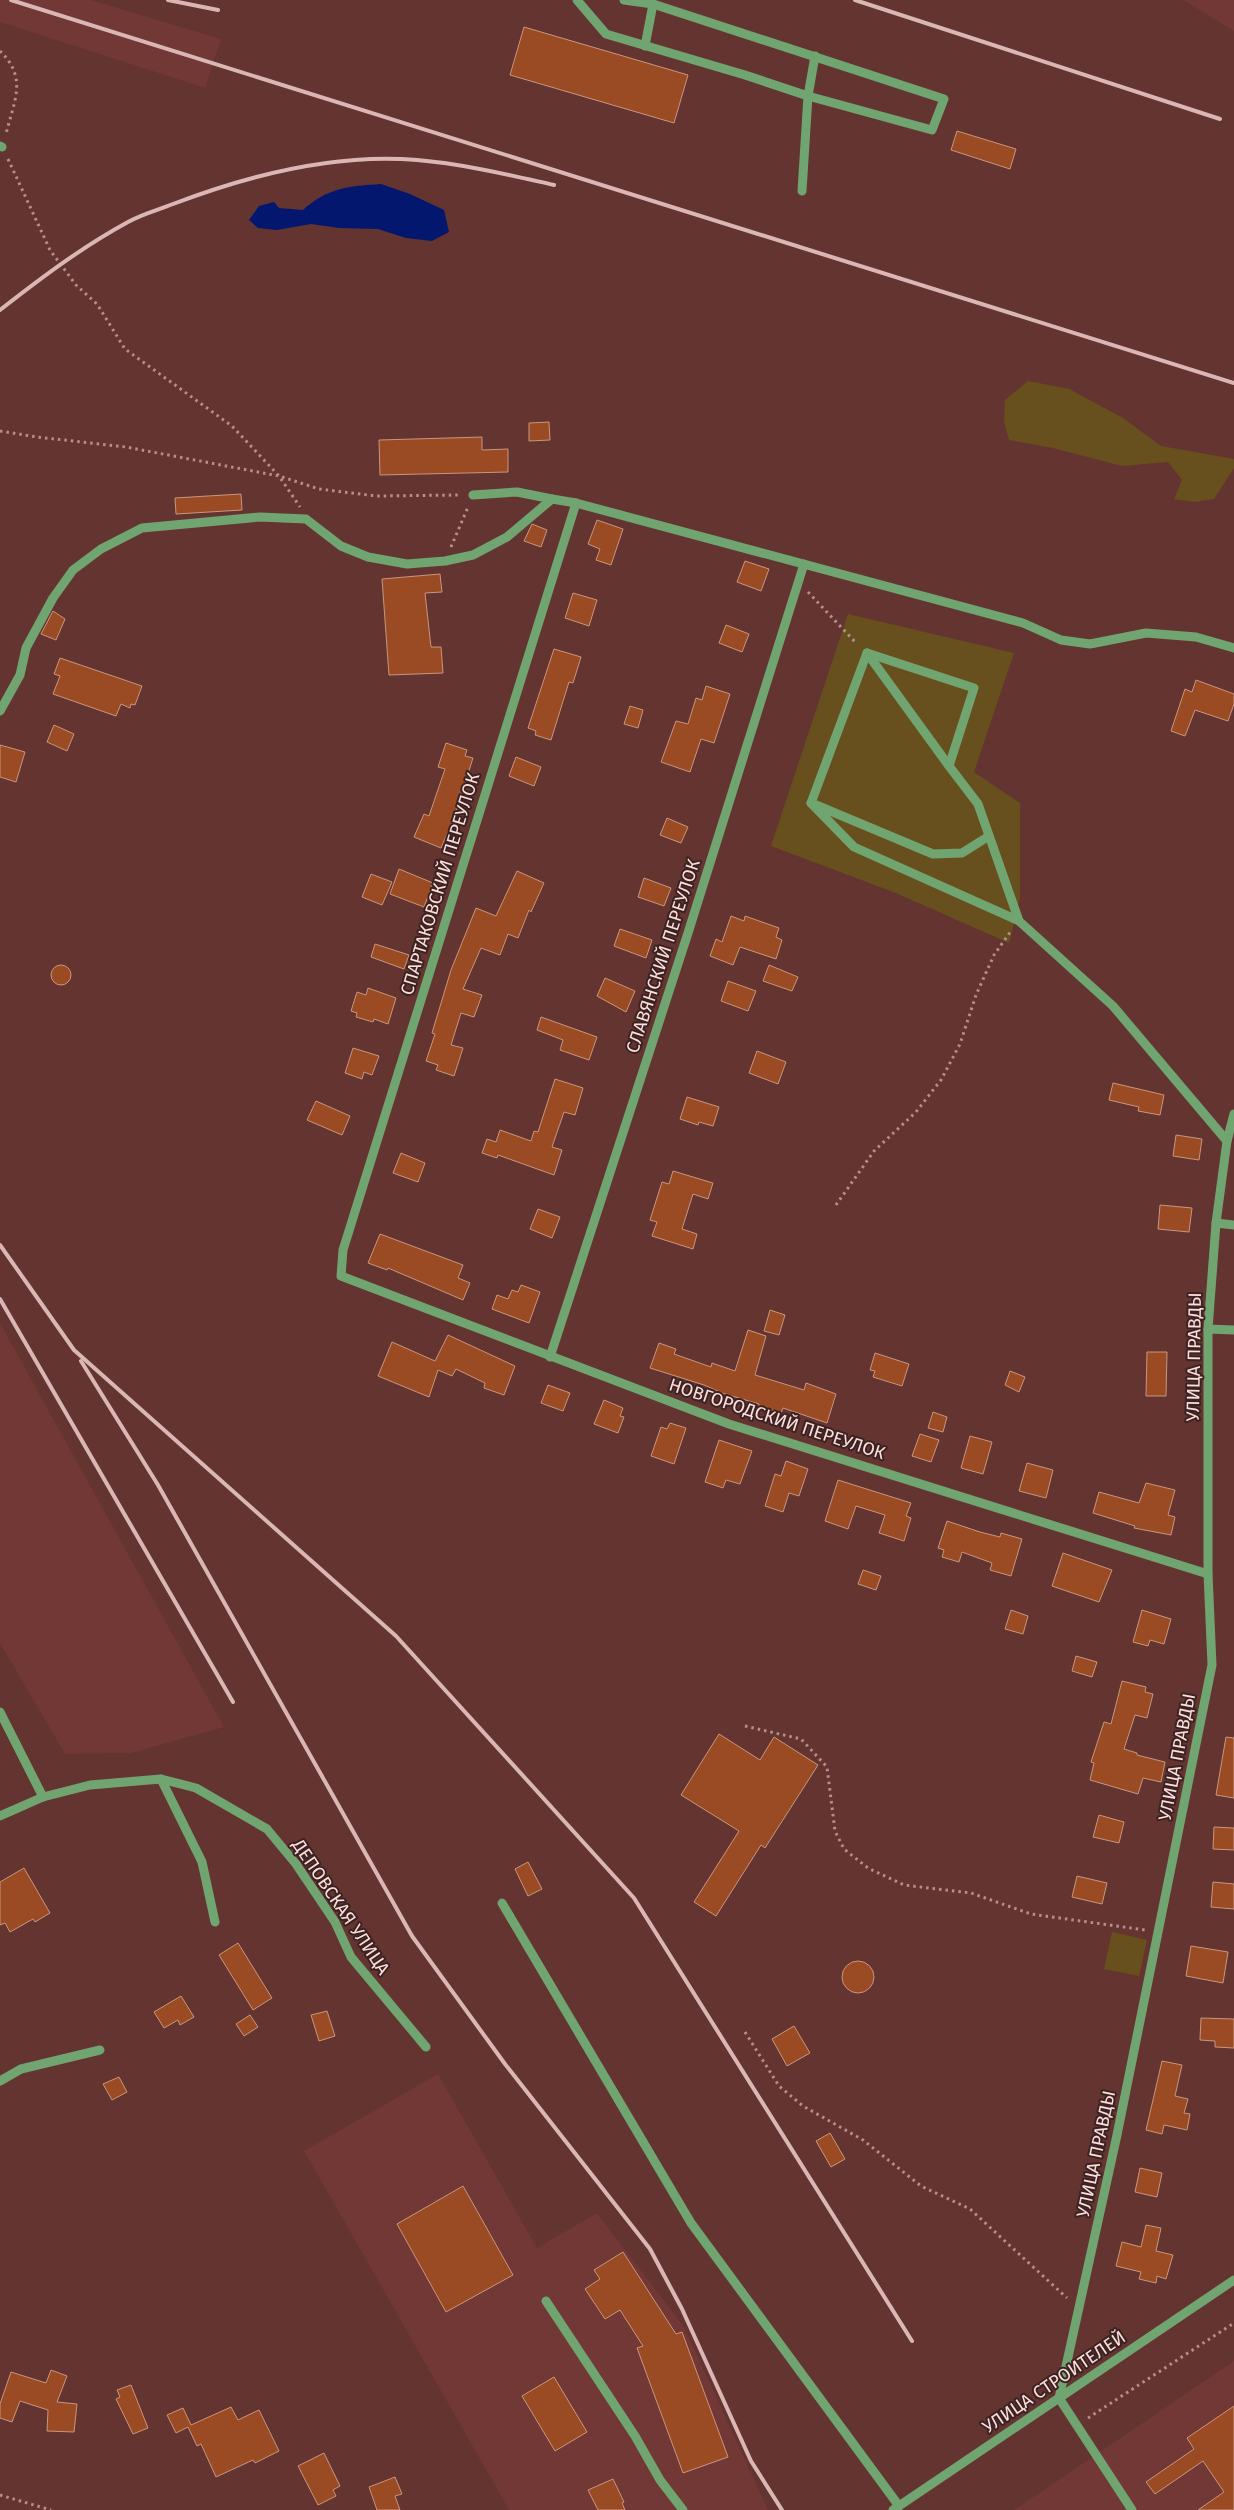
<svg xmlns="http://www.w3.org/2000/svg" width="1234" height="2510" viewBox="0 0 1234 2510" font-family="'Fira Sans',sans-serif">
	<rect width="100%" height="100%" fill="#643431"/>
	<!-- built -->
	<g fill="#713835">
		<path d="M0,0h91l130,39 -16,49 -205,-66z"/>
		<path d="M1184,0h50v31l-51,-31z"/>
		<path d="M0,1323l224,404 -93,26 -66,1 -65,-111z"/>
		<path d="M438,2074l99,174 60,-35 87,114 84,183h-259l-205,-359z"/>
		<path d="M1234,2361v149h-220z"/>
	</g>
	<!-- green -->
	<g fill="#67501d">
		<path d="M1028,381l41,8 54,29 38,28 73,13v9l-20,31 -19,3 -21,-3 8,-19 -14,-18 -46,4 -69,-18 -44,-8 -5,-18 1,-22z"/>
		<path d="M848,614l166,39 -40,119 46,31v95l-11,45 -113,-50 -125,-47z"/>
		<path d="M1112,1932l35,8 -8,36 -35,-7z"/>
	</g>
	<!-- water -->
	<path fill="#04176e" d="M381,184l29,10 34,16 5,22 -17,9 -26,-3 -28,-9 -39,-1 -28,-4 -34,6 -19,-2 -9,-8 10,-14 15,-4 5,6 24,2c24,-22 46,-24 78,-26z"/>
	<!-- building -->
	<g fill="#9b4b23" stroke="#c9967f">
		<path d="M524,27l164,48 -14,48 -164,-48z"/>
		<path d="M957,131l59,18 -6,20 -59,-19z"/>
		<path d="M549,422l1,18 -21,1v-18z"/>
		<path d="M482,437v13l26,-1v23l-128,3 -1,-35z"/>
		<path d="M241,494l1,16 -66,4 -1,-16z"/>
		<path d="M597,520l26,9 -12,36 -15,-5 4,-11 -12,-5z"/>
		<path d="M532,524l15,6 -6,17 -17,-6z"/>
		<path d="M745,561l24,8 -8,22 -24,-9z"/>
		<path d="M440,574l2,18 -17,1 6,54h10l2,26 -54,2 -7,-96z"/>
		<path d="M573,593l24,7 -8,26 -24,-8z"/>
		<path d="M53,611l12,8 -9,21 -15,-6z"/>
		<path d="M726,625l23,9 -7,18 -23,-9z"/>
		<path d="M554,649l27,8 -8,26 -4,-1 -18,58 -16,-5 1,-4 -8,-3z"/>
		<path d="M60,658l82,28 -7,19 -4,-1 -1,4 -9,-4 -5,12 -63,-22 7,-18 -6,-2z"/>
		<path d="M1196,680l38,14v10l-6,17 -33,-11 -10,26 -14,-5 14,-42 7,3z"/>
		<path d="M706,686l24,8 -16,49 -13,-4 -11,33 -29,-10 15,-41 12,3 8,-26 6,2z"/>
		<path d="M630,706l13,4 -5,18 -14,-4z"/>
		<path d="M54,725l20,9 -7,17 -20,-9z"/>
		<path d="M446,743l21,7 -2,6 8,2 -19,60 -13,30 -27,-11 10,-23 5,2 16,-47 -7,-2z"/>
		<path d="M0,745l25,7 -9,30 -16,-5z"/>
		<path d="M516,757l25,10 -7,19 -25,-10z"/>
		<path d="M667,818l21,9 -7,16 -21,-8z"/>
		<path d="M399,869l34,14 -9,24 -34,-13z"/>
		<path d="M517,871l27,12 -13,29 -2,-2 -11,28 -10,-4 -8,21 -19,-7 -18,41 19,6 -8,22 -13,-4 -10,32 12,3 -9,28 -18,-6 2,-5 -12,-4 9,-27 -3,-1 19,-63 25,-62 20,8z"/>
		<path d="M371,874l21,8 -10,23 -20,-8z"/>
		<path d="M644,878l27,10 -7,18 -26,-9z"/>
		<path d="M731,916l13,5 1,-5 34,12 -3,9 6,3 -6,19 -36,-12 -7,18 -23,-9 6,-17 6,3z"/>
		<path d="M620,929l32,11 -6,18 -32,-12z"/>
		<path d="M375,944l34,11 -5,14 -33,-12z"/>
		<circle cx="61" cy="975" r="10"/>
		<path d="M769,965l29,12 -6,14 -29,-10z"/>
		<path d="M605,978l30,13 -9,21 -29,-16z"/>
		<path d="M728,981l28,10 -8,20 -27,-10z"/>
		<path d="M368,988l28,10 -8,26 -14,-5 -1,3 -17,-5 1,-4 -6,-2 6,-19 9,3z"/>
		<path d="M541,1017l56,20 -8,23 -29,-10 3,-10 -26,-10z"/>
		<path d="M353,1048l26,8 -7,19 -8,-3 -2,7 -17,-6z"/>
		<path d="M757,1051l29,11 -8,22 -29,-11z"/>
		<path d="M555,1079l28,9 -8,27 -11,-3 -12,35 10,3 -8,25 -56,-20 -1,3 -15,-5 5,-14 9,3 4,-12 31,11 3,-10 4,1z"/>
		<path d="M1113,1083l51,12 -4,20 -22,-4 1,-4 -30,-7z"/>
		<path d="M687,1097l32,10 -6,19 -14,-4 -1,3 -18,-6z"/>
		<path d="M316,1101l34,15 -8,19 -35,-15z"/>
		<path d="M1176,1135l26,4 -3,21 -26,-4z"/>
		<path d="M401,1153l24,10 -7,19 -25,-9z"/>
		<path d="M673,1171l40,12 -5,16 -15,-5 -11,35 15,5 -4,15 -41,-13 5,-14 -7,-2 12,-38 7,2z"/>
		<path d="M1160,1205l32,3 -3,24 -31,-3z"/>
		<path d="M538,1209l22,8 -8,21 -22,-9z"/>
		<path d="M380,1234l83,31 -5,13 12,5 -7,17 -75,-32 -1,2 -19,-7z"/>
		<path d="M521,1285l19,7 -11,31 -37,-14 5,-14 11,4 4,-9 6,2z"/>
		<path d="M770,1310l15,5 -6,20 -15,-4z"/>
		<path d="M748,1330l18,6 -11,39 49,15 2,-7 30,11 -9,29 -44,-15 -2,5 -22,-7v-2l-37,-11 -18,-8 -54,-17 9,-25 17,6 -2,5 37,13 1,-4 23,8z"/>
		<path d="M448,1335l67,31 -11,29 -20,-7 1,-5 -29,-14 -4,7 -14,-6 -9,27 -51,-21 14,-34 43,19z"/>
		<path d="M1147,1352h20l-1,44h-20z"/>
		<path d="M875,1353l34,11 -7,22 -29,-9 2,-6 -5,-1z"/>
		<path d="M1010,1371l15,6 -6,15 -14,-7z"/>
		<path d="M548,1385l22,8 -7,18 -22,-8z"/>
		<path d="M604,1400l19,8 -3,8 4,1 -6,16 -24,-9z"/>
		<path d="M933,1412l14,5 -4,15 -15,-4z"/>
		<path d="M670,1423l16,5 -12,36 -23,-8 10,-29 6,2z"/>
		<path d="M920,1434l19,6 -8,22 -19,-6z"/>
		<path d="M970,1436l22,6 -9,32 -22,-6z"/>
		<path d="M719,1440l33,11 -12,33 -14,-4 -3,8 -18,-6z"/>
		<path d="M786,1461l22,8 -9,27 -10,-3 -6,19 -18,-6 10,-32 6,2z"/>
		<path d="M1027,1463l26,7 -7,28 -27,-7z"/>
		<path d="M838,1480l73,23 -5,13 5,2 -7,23 -25,-8 6,-18 -29,-9 -8,23 -23,-8z"/>
		<path d="M1146,1483l29,7 -7,25 7,2 -4,18 -37,-7 1,-2 -42,-13 6,-21 40,11z"/>
		<path d="M947,1521l33,11 20,5 1,-4 21,6 -11,37 -21,-6 2,-7 -30,-11 -3,10 -17,-5 2,-7 -6,-2z"/>
		<path d="M1063,1553l49,17 -13,32 -47,-16z"/>
		<path d="M863,1570l18,6 -5,14 -18,-6z"/>
		<path d="M1011,1610l17,6 -5,18 -18,-5z"/>
		<path d="M1142,1610l29,9 -7,25 -14,-4 -2,6 -15,-4z"/>
		<path d="M1076,1656l21,6 -5,15 -20,-6z"/>
		<path d="M1122,1681l24,6 -1,5 8,2 -6,24 -12,-3 -11,34 13,4v2l28,7 -4,20 -18,-4 -5,16 -48,-14 4,-17 -3,-1 13,-40 7,2z"/>
		<path d="M719,1734l41,26 14,-23 44,28 -53,83 -4,-3 -45,71 -22,-14 45,-71 -58,-36z"/>
		<path d="M1226,1737l8,1v60l-18,-3z"/>
		<path d="M1099,1815l25,7 -5,21 -26,-6z"/>
		<path d="M1214,1827l20,1v22l-21,-1z"/>
		<path d="M528,1862l14,27 -14,7 -13,-27z"/>
		<path d="M24,1868l26,45 -15,9 -2,-3 -23,13 -5,-9 -5,2v-43z"/>
		<path d="M1077,1876l30,7 -5,21 -30,-7z"/>
		<path d="M1213,1882l21,2v25l-23,-2z"/>
		<path d="M238,1943l34,55 -19,12 -34,-55z"/>
		<path d="M1191,1946l37,6 -5,31 -37,-7z"/>
		<circle cx="858" cy="1977" r="16"/>
		<path d="M181,1996l13,21 -14,8 -2,-5 -14,8 -10,-16z"/>
		<path d="M327,2011l8,25 -16,5 -8,-26z"/>
		<path d="M250,2015l8,12 -14,9 -8,-12z"/>
		<path d="M1201,2018l33,1v29l-19,-1v-6l-15,-1z"/>
		<path d="M794,2026l16,27 -23,13 -15,-27z"/>
		<path d="M1162,2061l20,4 -7,31 13,3 -4,14 6,1 -3,16 -23,-5 -2,9 -16,-4z"/>
		<path d="M119,2077l8,15 -15,8 -9,-16z"/>
		<path d="M830,2133l15,26 -14,8 -15,-26z"/>
		<path d="M1140,2168l22,5 -5,24 -22,-5z"/>
		<path d="M463,2186l50,89 -67,37 -49,-88z"/>
		<path d="M1146,2225l15,3 -5,23 17,4 -7,24 -9,-3 -1,7 -17,-4 2,-7 -25,-6 6,-24 19,5z"/>
		<path d="M623,2252l53,82 6,-2 46,125 -45,16 -46,-125 6,-2 -23,-36 -15,9 -20,-30 15,-10 -6,-9z"/>
		<path d="M51,2370l16,6 -10,26 20,2 -3,28 -27,-1 1,-21 -28,-9 -8,21 -12,-4v-14l11,-32 35,11z"/>
		<path d="M554,2377l33,55 -32,19 -33,-55z"/>
		<path d="M131,2385l17,43 -15,6 -17,-35 4,-2 -3,-7z"/>
		<path d="M1234,2406v104h-36l26,-18 -21,-31 -48,33 -9,-12 48,-33 -7,-11z"/>
		<path d="M231,2407l7,13 21,-10 20,41 -24,12 -2,-3 -37,17 -15,-33 -4,2 -9,-19 -12,6 -9,-18 16,-7 8,17z"/>
		<path d="M324,2453l16,33 -7,4 3,6 -18,9 -20,-39z"/>
		<path d="M395,2477l7,17 -7,2 5,14h-23l-8,-23z"/>
		<path d="M613,2479l11,23 -2,1 3,7h-27l-10,-20z"/>
	</g>
	<g fill="none" stroke-linecap="round" stroke-linejoin="round">
		<!-- path -->
		<g stroke="#b68e8b" stroke-width="3" stroke-dasharray="2.5 4" stroke-linecap="butt">
			<path d="M0,51c28,27 14,50 6,83"/>
			<path d="M8,159l42,91 26,35 21,19 28,45 107,77 47,50 21,31"/>
			<path d="M0,431l37,6 89,10 153,29 40,13 57,7 84,-1"/>
			<path d="M451,547l17,-40"/>
			<path d="M808,592l49,52"/>
			<path d="M836,1205l38,-54 42,-39 25,-32 19,-36 16,-49 18,-40 17,-24"/>
			<path d="M745,1726l56,13 26,28 8,64 9,18 24,19 36,17 67,8 60,21 114,16"/>
			<path d="M745,2032l34,54 24,20 60,34 58,46 49,23 97,89"/>
			<path d="M1088,2418l146,-95"/>
			<path d="M0,2495l51,15"/>
		</g>
		<!-- minor -->
		<g stroke="#70a571" stroke-width="9">
			<path d="M577,0l29,34 139,41 63,21 124,34 12,-31 -291,-95 -29,-4"/>
			<path d="M645,46l8,-42"/>
			<path d="M0,146l2,1"/>
			<path d="M802,191l6,-95 7,-40"/>
			<path d="M473,495l44,-3 35,7"/>
			<path d="M576,503l-233,747 -2,26 388,148 479,150"/>
			<path d="M867,653l82,113"/>
			<path d="M0,711l20,-36 6,-27 27,-50 20,-28 28,-21 41,-21 118,-11 46,2 35,27 27,11 39,7 38,-3 28,-6 34,-18 45,-38 24,4 447,120 38,17 29,4 56,-11 50,4 38,11"/>
			<path d="M811,803l43,44 165,74 94,85 114,135"/>
			<path d="M811,803l56,-150 107,35 -25,78 29,38 41,117"/>
			<path d="M816,805l117,49 29,-1 27,-17"/>
			<path d="M1216,1223l18,2"/>
			<path d="M1208,1329l26,1"/>
			<path d="M550,1357l138,-424 116,-369"/>
			<path d="M0,1712l43,85"/>
			<path d="M161,1779l41,83 13,60"/>
			<path d="M0,1816l43,-19 47,-12 71,-6 35,9 71,41 29,35 39,58 16,35 75,90"/>
			<path d="M502,1903l189,320 208,283"/>
			<path d="M0,2081l21,-12 79,-19"/>
			<path d="M546,2301l89,135 25,44 23,30"/>
			<path d="M893,2510l341,-230"/>
			<path d="M1132,2510l-73,-112 58,-263 95,-470 -4,-91v-245l8,-106 11,-82 7,-27"/>
		</g>
		<!-- rail -->
		<g stroke="#dab7b4" stroke-width="4">
			<path d="M11,0l1223,383"/>
			<path d="M168,0l50,10"/>
			<path d="M855,0l365,119"/>
			<path d="M0,310c41,-32 82,-63 128,-88 14,-8 30,-12 45,-18 76,-29 162,-51 244,-44 47,4 92,15 137,25"/>
			<path d="M0,1245l74,105 322,286 238,262 278,443"/>
			<path d="M0,1299l233,403"/>
			<path d="M81,1361l77,124 254,451 93,128 145,185 32,60 69,152 31,49"/>
		</g>
	</g>
	<g text-anchor="middle" dominant-baseline="central" stroke-width="4" stroke-linejoin="round" paint-order="stroke">
		<!-- street labels -->
		<g font-size="18" fill="#fededb" stroke="#3a2322">
			<text transform="translate(440 884) rotate(-73)">СПАРТАКОВСКИЙ ПЕРЕУЛОК</text>
			<text transform="translate(663 956) rotate(-72)">СЛАВЯНСКИЙ ПЕРЕУЛОК</text>
			<text transform="translate(1194 1357) rotate(-89)">УЛИЦА ПРАВДЫ</text>
			<text transform="translate(777 1419) rotate(18)">НОВГОРОДСКИЙ ПЕРЕУЛОК</text>
			<text transform="translate(1177 1757) rotate(-79)">УЛИЦА ПРАВДЫ</text>
			<text transform="translate(341 1907) rotate(56)">ДЕПОВСКАЯ УЛИЦА</text>
			<text transform="translate(1096 2154) rotate(-78)">УЛИЦА ПРАВДЫ</text>
			<text transform="translate(1054 2382) rotate(-34)">УЛИЦА СТРОИТЕЛЕЙ</text>
		</g>
	</g>
</svg>
